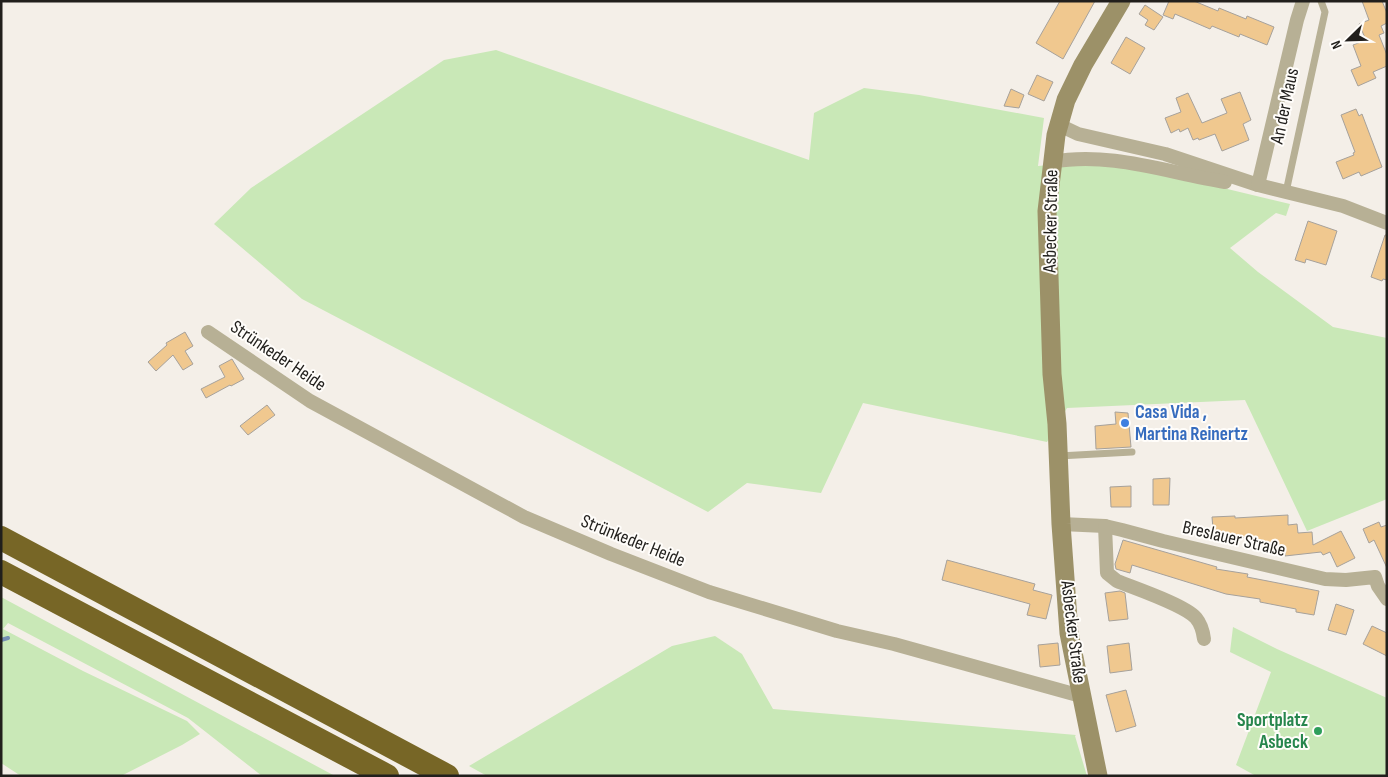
<svg xmlns="http://www.w3.org/2000/svg" width="1388" height="777" viewBox="0 0 1388 777" font-family="'Sofia Sans Condensed',sans-serif">
	<rect width="100%" height="100%" fill="#f4efe8"/>
	<!-- green -->
	<g fill="#c9e8b7">
		<path d="M496,50l313,110 5,-47 50,-25 55,7 125,23 -6,48 58,-5 69,13 125,30 -4,12 -10,-3 -46,35 28,24 75,55 54,11v161l-80,32 -62,-131 -178,8 -20,34 -184,-39 -42,90 -74,-10 -39,29 -406,-213 -88,-75 37,-36 193,-128z"/>
		<path d="M1,597l334,179h-73l-74,-58 -180,-95 -5,6 80,42 104,50 13,13 -18,11 -61,31h-100l-20,-13z"/>
		<path d="M1233,627l44,22 110,49v78h-131l-20,-11 35,-93 -41,-20z"/>
		<path d="M715,636l27,18 31,55 303,26 -1,1 12,40h-600l-18,-10 203,-120z"/>
	</g>
	<g fill="none" stroke-linecap="round" stroke-linejoin="round">
		<!-- stream -->
		<path stroke="#748eb2" stroke-width="4" d="M1,640l7,-2"/>
	</g>
	<!-- building -->
	<g fill="#f0c88f" stroke="#a6a19b">
		<path d="M1060,1h35l-32,58 -27,-16z"/>
		<path d="M1169,1h25l24,10 1,-3 27,11 1,-3 27,11 -7,18 -27,-11 -1,3 -27,-11 -2,3 -35,-15 -2,5 -10,-4z"/>
		<path d="M1362,1h20l5,12v10l-6,3 3,7 -5,2 8,20v11l-14,6 3,6 -18,8 -7,-16 10,-4 -8,-21 13,-5 -7,-16 10,-4z"/>
		<path d="M1145,5l18,12 -9,13 -9,-5 3,-5 -9,-6z"/>
		<path d="M1126,37l19,11 -15,26 -19,-11z"/>
		<path d="M1037,75l16,7 -9,19 -16,-7z"/>
		<path d="M1011,89l13,6 -5,13 -15,-2z"/>
		<path d="M1240,92l11,28 -8,4 6,16 -27,11 -7,-17 -16,6 -1,-2 -5,2 -5,-12 -8,4 -1,-3 -8,4 -6,-15 16,-6 -5,-14 12,-5 14,30 25,-10 -6,-14z"/>
		<path d="M1356,109l3,7 3,-2 20,53 -21,9 -2,-4 -16,7 -7,-17 18,-7 -1,-2 2,-1 -14,-37z"/>
		<path d="M1308,221l29,10 -11,34 -20,-6 -1,4 -10,-3z"/>
		<path d="M1385,235h2v45l-4,-1 -1,2 -11,-4z"/>
		<path d="M185,332l8,14 -8,5 8,13 -10,6 -10,-15 -17,16 -8,-9 19,-17 -1,-2z"/>
		<path d="M232,359l12,20 -13,7 -1,-1 -24,13 -5,-9 24,-12 -6,-11z"/>
		<path d="M267,405l8,10 -27,20 -8,-9z"/>
		<path d="M1115,412l13,1 3,34 -35,2 -1,-23 21,-2z"/>
		<path d="M1170,478l-1,27h-16v-26z"/>
		<path d="M1131,486v21h-20l-1,-20z"/>
		<path d="M1288,515v10l9,-1 1,9 14,-1 1,13 28,-14 14,27 -18,9 -7,-15 -7,3 -2,-3 -36,4v-9l-34,1 -1,-11 -36,3 -2,-23 23,-1v2z"/>
		<path d="M1379,522l2,5 6,-2v43l-13,-28 -5,3 -6,-14z"/>
		<path d="M1123,540l94,27 -1,2 32,5 -1,3 72,14 -5,24 -18,-3v-3l-36,-7v-3l-34,-5 -94,-29 -2,8 -14,-4 -1,-5z"/>
		<path d="M947,560l88,24 -2,6 19,5 -6,24 -19,-4 3,-11 -88,-24z"/>
		<path d="M1120,591l5,2 3,26 -19,2 -4,-28z"/>
		<path d="M1336,604l18,6 -8,25 -18,-5z"/>
		<path d="M1372,626l15,7v23l-24,-12z"/>
		<path d="M1058,643l2,22 -20,2 -2,-22z"/>
		<path d="M1129,643l3,27 -22,3 -3,-27z"/>
		<path d="M1126,690l10,36 -20,6 -10,-37z"/>
	</g>
	<g fill="none" stroke-linecap="round" stroke-linejoin="round">
		<!-- lane -->
		<g stroke="#b7b095" stroke-width="7">
			<path d="M1286,192l39,-180 -4,-11"/>
			<path d="M1059,456l73,-4"/>
		</g>
		<!-- street -->
		<g stroke="#b7b095" stroke-width="14">
			<path d="M1059,125l19,9 87,20 93,31 85,21 44,17"/>
			<path d="M1052,162c58,-11 116,11 173,20"/>
			<path d="M1258,185l39,-165 6,-19"/>
			<path d="M208,332l102,69 214,116 87,37 98,38 128,39 57,13 187,52"/>
			<path d="M1061,524l44,2 17,4 41,11 162,38 21,1 29,-3 3,9 9,13"/>
			<path d="M1105,526l2,47 10,8c17,7 68,24 79,37 5,6 7,13 8,21"/>
		</g>
		<!-- secondary -->
		<path stroke="#9c9168" stroke-width="19" d="M1098,776l-29,-143 -8,-109 -4,-100 -5,-50 -5,-163 9,-76 10,-35 17,-35 38,-64"/>
		<!-- highway -->
		<g stroke="#776626" stroke-width="24">
			<path d="M1,538l446,238"/>
			<path d="M1,572l386,204"/>
		</g>
	</g>
	<!-- markers -->
	<circle fill="#3f7fe0" stroke="#fffdfa" stroke-width="2" cx="1125" cy="423" r="5"/>
	<circle fill="#2e9e5b" stroke="#fffdfa" stroke-width="2" cx="1318" cy="731" r="5"/>
	<g text-anchor="middle" dominant-baseline="central" stroke-width="4" stroke-linejoin="round" paint-order="stroke">
		<!-- street labels -->
		<g font-size="19" fill="#211f1c" stroke="#fffdfa">
			<text transform="translate(1285 106) rotate(-78)">An der Maus</text>
			<text transform="translate(1051 221) rotate(-89)">Asbecker Straße</text>
			<text transform="translate(278 356) rotate(34)">Strünkeder Heide</text>
			<text transform="translate(1234 539) rotate(13)">Breslauer Straße</text>
			<text transform="translate(633 541) rotate(22)">Strünkeder Heide</text>
			<text transform="translate(1073 632) rotate(83)">Asbecker Straße</text>
		</g>
		<!-- shop labels -->
		<g font-size="19" font-weight="bold" fill="#366cbe" stroke="#fffdfa" text-anchor="start">
			<text x="1135" y="412">Casa Vida ,<tspan x="1135" dy="22">Martina Reinertz</tspan></text>
		</g>
		<!-- leisure labels -->
		<g font-size="19" font-weight="bold" fill="#27864d" stroke="#fffdfa" text-anchor="end">
			<text x="1308" y="720">Sportplatz<tspan x="1308" dy="22">Asbeck</tspan></text>
		</g>
	</g>
	<!-- border -->
	<rect width="1388" height="777" fill="none" stroke="#211f1c" stroke-width="5"/>
	<!-- north arrow -->
	<g transform="translate(1348 40) rotate(247)" stroke="#fffdfa" stroke-width="4" paint-order="stroke">
	<path d="M0-4L9 19L0 12L-9 19Z" fill="#211f1c"/>
	<text y="-8" font-size="14" font-weight="bold" text-anchor="middle" fill="#211f1c">N</text>
	</g>
</svg>
